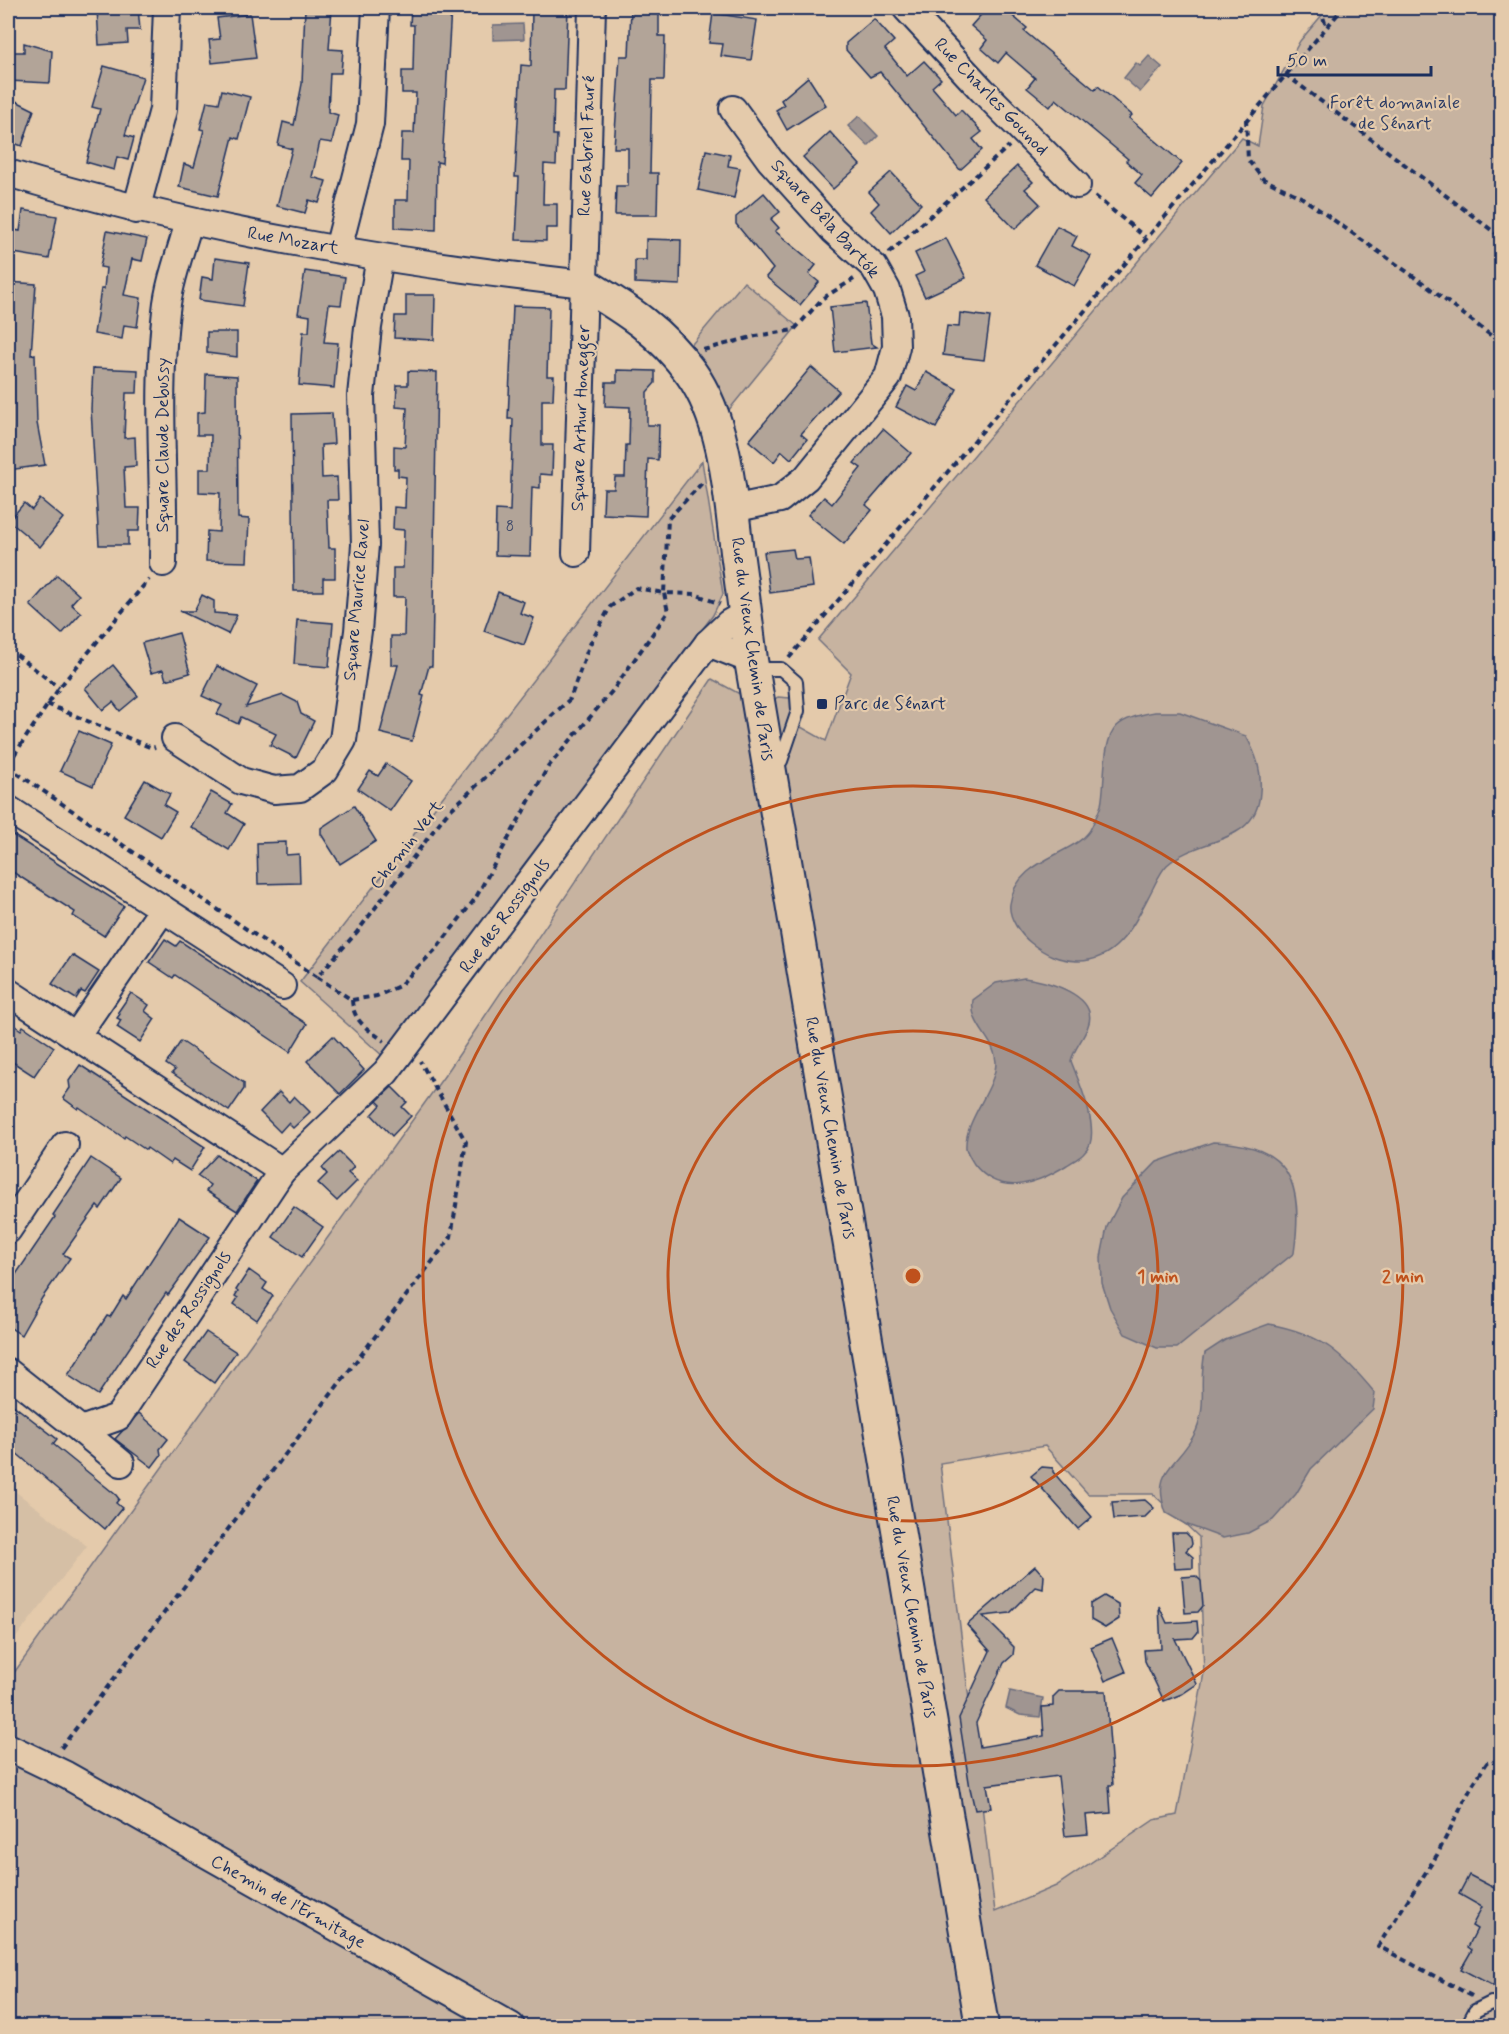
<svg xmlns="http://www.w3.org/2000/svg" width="1509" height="2034" viewBox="0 0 1509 2034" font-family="Mynerve,sans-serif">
	<rect width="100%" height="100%" fill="#e4caab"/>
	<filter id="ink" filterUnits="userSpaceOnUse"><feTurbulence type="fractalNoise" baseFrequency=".0167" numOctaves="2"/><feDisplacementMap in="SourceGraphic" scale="12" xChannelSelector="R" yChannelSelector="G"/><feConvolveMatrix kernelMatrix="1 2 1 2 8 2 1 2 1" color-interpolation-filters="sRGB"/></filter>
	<g filter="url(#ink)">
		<!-- built -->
		<path fill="#d5bfa5" d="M8,1486l79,60 -79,102z"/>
		<!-- green -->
		<g fill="#c7b3a0" stroke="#71717f" stroke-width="1.5" fill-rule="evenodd">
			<path d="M1328,8h173v2018h-1493v-345l442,-613 262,-389 61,33 -1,-11 6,-4 12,1 4,5 -2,19 34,19 25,-68 -33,-33 424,-502 16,8 6,-40 36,-65zM1045,1446l43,48h65l46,43 5,136 -27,142 -23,5 -98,66 -61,26 -55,-449z"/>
			<path d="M744,282l53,44 -69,85 -41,-61z"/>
			<path d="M702,461l21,133 -10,21 -328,443 -85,-76z"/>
		</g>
		<!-- water -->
		<g fill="#a09591" stroke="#6b6c7d" stroke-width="1.5">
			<path d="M523,24l1,15 -31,1v-15z"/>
			<path d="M1149,56l13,11 -22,25 -16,-14 12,-15 4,3z"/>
			<path d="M859,116l19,20 -10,10 -20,-20z"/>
			<path d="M1155,712h25l66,24c10,18 16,34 14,56 -3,54 -61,44 -93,73 -6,6 -10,15 -14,23 -17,32 -34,75 -77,73 -18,-1 -31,-7 -45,-18 -10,-8 -23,-25 -21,-39 6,-48 71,-49 82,-78 3,-7 7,-14 9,-21 5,-21 0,-64 16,-79 10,-9 25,-12 38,-14z"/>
			<path d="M1024,978c21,2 76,17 64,48 -4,13 -14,22 -17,35 8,21 26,61 19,83 -4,11 -14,15 -23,21 -30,19 -67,33 -93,-1 -3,-5 -7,-11 -8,-16 -2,-28 30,-59 30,-86 -1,-24 -27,-36 -23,-62l23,-17z"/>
			<path d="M1213,1142c78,2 91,41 81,111l-117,95h-20l-32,-14 -15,-26 -8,-25 -1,-26 6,-30 15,-29 35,-36z"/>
			<path d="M1269,1324c53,10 73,29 106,69l-2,16 -62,60 -15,25 -23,26 -25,13 -25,5 -38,-14 -19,-11c-16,-45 13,-46 30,-82 12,-27 2,-50 9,-78l20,-13z"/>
			<path d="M1010,1691l33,7 -3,19 -20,-2 -14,-7z"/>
		</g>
		<!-- building -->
		<g fill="#b2a498" stroke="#1b2f5e" stroke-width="1.5">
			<path d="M97,8h41l2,22h-13l1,13 -29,2z"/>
			<path d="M305,8h27l-3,41 14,1 -2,23h-11l-2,39 10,3 -6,28 -12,-2 -8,36 14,4 -7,22 -10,-3 -4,13 -28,-7 15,-57 -14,-4 5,-23 11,3 8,-41z"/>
			<path d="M411,8h40l-9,155 -5,-1 -1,68 -41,-2v-28h13l1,-39h-8l1,-28h12l2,-40h-14v-22h11l1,-46h-4z"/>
			<path d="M532,8h36l-3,82h-11l-1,45h4l-1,30 -12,-1 -1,40h14v24h-11v13l-30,-1 3,-63h-4l6,-112 10,1z"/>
			<path d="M631,8h28v28h6l-1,44h-12l-2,93h8l-1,42h-42l1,-29h12v-38h-14l6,-92h9z"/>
			<path d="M987,8h16l24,20 -3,3 71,59 3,-4 34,29 -3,3 53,45 -30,35 -17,-15 7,-8 -16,-14 2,-2 -72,-60 -6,8 -23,-19 8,-10 -29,-25 -8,10 -17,-15 6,-8 -16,-14z"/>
			<path d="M713,13l44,7 -6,40 -30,-4 2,-12 -14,-1z"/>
			<path d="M250,14l6,44 -44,5 -3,-23 11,-1 -3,-21z"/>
			<path d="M874,19l20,22 -9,8 22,27 17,-15 17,18 -9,8 24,28 5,-5 21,22 -9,7 9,11 -22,20 -80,-98 -10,5 -24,-27v-7z"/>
			<path d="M24,43l28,8 -2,32 -41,-2 2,-29h13z"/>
			<path d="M104,66l39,11 -18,58 9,3 -6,22 -11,-3 -3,13 -28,-8 14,-53 -8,-2z"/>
			<path d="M808,77l18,28 -39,25 -11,-20 8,-5 -3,-5z"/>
			<path d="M222,90l28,7 -11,42 -6,-2 -15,59 -39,-9 5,-23 10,3 10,-37 -4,-1 7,-28 12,2z"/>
			<path d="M8,97l26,13 -12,36 -14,-5z"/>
			<path d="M830,132l30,33 -27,24 -30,-32z"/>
			<path d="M706,150l24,5 -2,11 12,2 -6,30 -36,-8z"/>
			<path d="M1017,166l16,16 -8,7 15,15 -25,25 -31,-32z"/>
			<path d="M891,172l30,32 -30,29 -20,-22 8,-8 -10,-11z"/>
			<path d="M764,193l16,19 -9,7 8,9 -4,3 41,34 -7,9 10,8 -19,23 -34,-28 7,-8 -37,-45v-7z"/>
			<path d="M23,210l34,6 -8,43 -41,-7 1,-23 11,2z"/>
			<path d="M1057,226l20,10 -5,10 19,10 -17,30 -39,-21z"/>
			<path d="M107,231l40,8 -5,22 -10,-2 -8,36 17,3 -4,29 -13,-2 -2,14 -28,-5 7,-45h3l2,-21 -6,-1z"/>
			<path d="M946,238l20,40 -41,19 -10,-21 9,-4 -9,-19z"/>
			<path d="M646,239l35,1 -1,45 -45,-2v-23h11z"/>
			<path d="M215,258l34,5 -6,43 -44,-6 3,-23 11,2z"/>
			<path d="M305,271l40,6 -4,28 -12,-1 -5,38 14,1 -4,45 -35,-3 4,-53h6l1,-16 -12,-2z"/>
			<path d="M8,282l28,2 -5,71 4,-1 2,69 8,42 -37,5v-30l5,-1 -5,-37z"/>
			<path d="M406,295h29l-1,45 -40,-2 1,-22h11z"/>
			<path d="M866,303l5,40 6,4 -42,5 -5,-45z"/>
			<path d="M513,306l36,1 -2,69h7l-1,24h-11v45h11l-1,30 -12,-1v14l-8,-1 -2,69 -35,-1 1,-45 14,1 3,-92h-5z"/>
			<path d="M960,313l30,4 -6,43 -41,-5 4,-29 12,1z"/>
			<path d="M207,332h30v25l-30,-4z"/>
			<path d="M811,367l28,24 -38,43 6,5 -16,20 -9,-8 -8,11 -25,-21z"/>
			<path d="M93,368l45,2 -1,23h-11l-2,45 11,-1 1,29 -12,1 2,41h14l-1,23h-11v14h-29l-8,-136z"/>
			<path d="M617,370l38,1v12l-8,9v33h12l-1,35 -10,-1 -2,57 -43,-2 1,-25h10l1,-12h10l1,-32h3l1,-38 -25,-1 1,-24h11z"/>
			<path d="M408,371l29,1 -5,294h-3l-8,29 3,1 -12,45 -32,-8 18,-68h-7v-29h13l1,-39h-12v-29h10l1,-38 -11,-1 1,-22 11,1 1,-31 -8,-1v-7h-4v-23l11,1 2,-39 -11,-1 1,-22h11z"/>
			<path d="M926,372l31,17 -21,39 -40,-21 11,-21 9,5z"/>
			<path d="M206,374l31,2 1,142 11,1 -2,43 -41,-1 1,-30 12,1 1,-39 -21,-1v-23h11l1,-34h-14v-22l8,-1z"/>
			<path d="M332,413l2,31 -13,1 1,33 15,-1 1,23h-11l2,48h6v30h-12v13h-29l-2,-177z"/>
			<path d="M883,429l28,24 -45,52 6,5 -28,34 -36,-29 16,-18 8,7 29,-36 -7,-5z"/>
			<path d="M40,499l23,19 -23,29 -31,-26 15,-18 8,7z"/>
			<path d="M793,549l2,10 14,-1 4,29 -43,6 -6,-41z"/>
			<path d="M57,575l22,20 -8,9 10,9 -19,21 -32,-29z"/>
			<path d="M498,592l26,10 -4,11 14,5 -10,27 -40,-14z"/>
			<path d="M202,595l12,6v12l23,2 -9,19 -48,-23h14z"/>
			<path d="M297,620l36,3 -4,44 -35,-3z"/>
			<path d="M179,633l11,40 -24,7 -3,-10 -12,3 -9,-30z"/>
			<path d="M113,665l25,31 -18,15 -7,-9 -10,8 -18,-22z"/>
			<path d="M217,666l40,20 -11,21 37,-12 14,7 4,12 13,7 -18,37 -26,-13 6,-11 -35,-17 -3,7 -21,-10 5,-9 -20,-9z"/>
			<path d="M79,731l32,14 -18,41 -33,-15z"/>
			<path d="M386,764l25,17 -21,30 -32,-22 12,-18 8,5z"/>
			<path d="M145,780l25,14 -6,11 12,7 -15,25 -37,-22z"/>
			<path d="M211,792l21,12 -5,9 17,11 -15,26 -38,-23z"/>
			<path d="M354,806l22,35 -36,23 -19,-30v-6z"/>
			<path d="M8,832l116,74 -20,30 -31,-20 2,-4 -67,-43z"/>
			<path d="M286,842v13l13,-1 1,29 -42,1 -1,-41z"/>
			<path d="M165,939l11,7 4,-5 127,83 -17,28 -115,-77 -2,3 -24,-16z"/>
			<path d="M72,955l27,17 -14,21 -4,-2 -5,8 -24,-15z"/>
			<path d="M131,993l18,12 -4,6 10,8 -15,23 -23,-15 4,-7 -4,-2 3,-4 -2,-2z"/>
			<path d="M8,1021l13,9 2,-4 31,21 -20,29 -26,-17z"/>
			<path d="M333,1036l31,34 -24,24 -33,-33z"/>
			<path d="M181,1041l63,42v6l-15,22 -57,-38 3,-3 -9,-6z"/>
			<path d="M80,1065l125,82 -15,24 -17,-11 -3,4 -23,-16 -1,2 -21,-14 -1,2 -45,-31 -1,2 -15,-11 7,-10 -1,-7z"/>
			<path d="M392,1087l15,15 -5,5 9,9 -19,20 -20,-21 9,-10 -4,-4z"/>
			<path d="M279,1092l10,10 5,-6 16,16 -17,16 -5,-5 -8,9 -20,-20z"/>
			<path d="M339,1152l15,15 -6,6 9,8 -20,20 -19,-18 9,-9 -5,-6z"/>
			<path d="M217,1155l40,26 -20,30 -31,-20 4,-6 -13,-9z"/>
			<path d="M91,1158l30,20 -21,31 -3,-3 -34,48 7,4 -28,40 -21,37 -13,-9v-40l47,-69 -2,-2z"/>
			<path d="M294,1207l29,20 -21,30 -29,-20z"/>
			<path d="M179,1217l31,20 -42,58 -2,-2 -68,102 -30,-20 39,-59 3,1 13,-21 3,3z"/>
			<path d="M249,1270l18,13 -4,6 10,7 -16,24 -23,-16 4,-6 -3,-2 3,-5 -2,-1z"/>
			<path d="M206,1332l30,20 -22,31 -29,-21z"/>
			<path d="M8,1401l49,38 -4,5 63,51 3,4 -3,4 6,5 -17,21 -97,-83z"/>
			<path d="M139,1413l29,26 -8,10 1,6 -9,12 -37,-28z"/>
			<path d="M1042,1467l11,1v4l39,45 -14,12 -47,-53z"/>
			<path d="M1145,1500l9,8 -9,9 -31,2 -2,-17z"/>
			<path d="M1172,1533h14l5,5 1,6 -6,7 7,6v11l-18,1z"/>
			<path d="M1035,1566l9,10 -1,13 -7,-2 -26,26 -27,3 31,31 -1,8 -9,8 -28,60 4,24 64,-11 -2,-29 11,-1v-9l6,-6h47l7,94h-4l2,28 -25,2 2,19 -23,2 -7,-60 -71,9 4,23 -16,2 -5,-22 -11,-70 31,-67 -23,-26z"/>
			<path d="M1196,1576l5,5 2,25 -5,6 -13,1 -3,-36z"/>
			<path d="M1104,1596l14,8 1,15 -14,9 -14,-8v-16z"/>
			<path d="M1159,1606l8,17 30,-2 1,11 -5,6 -18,1 22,45 -15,10 -18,7 -19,-40 -1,-11 17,-1z"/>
			<path d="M1112,1638l14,34 -21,9 -14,-34z"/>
			<path d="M1469,1875l33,17v84l-7,11 -34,-18 11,-19 -4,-3 9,-18 -5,-3 10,-19 -23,-13z"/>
		</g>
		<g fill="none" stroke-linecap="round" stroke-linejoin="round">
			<!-- service casing -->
			<g stroke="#1b2f5e" stroke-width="16">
				<g id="service">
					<path d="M753,669h28l15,13 2,29 -17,50 -8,3"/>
					<path d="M1467,2026l8,-15 16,-8 11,3"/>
				</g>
			</g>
			<!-- minor casing -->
			<g stroke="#1b2f5e" stroke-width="30">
				<g id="minor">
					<path d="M906,8l76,82 95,95"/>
					<path d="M8,173c187,57 381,89 576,111"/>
					<path d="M136,210l27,-100 4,-102"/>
					<path d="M338,249l32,-125 6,-116"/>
					<path d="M732,509l48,-10 26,-21 82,-101 8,-30 -1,-31 -8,-26 -13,-23 -41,-37 -63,-70 -37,-51"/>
					<path d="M576,553l16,-545"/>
					<path d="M163,563c2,-84 -7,-168 3,-252 3,-30 15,-60 23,-89"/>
					<path d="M708,643l43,17"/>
					<path d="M175,738l66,43 33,9 26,-2 25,-18 18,-30 15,-109 7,-86 -4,-149 7,-69 12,-70"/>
					<path d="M8,809l274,177"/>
					<path d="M8,992l274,179"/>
					<path d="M76,1036l87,-127"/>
					<path d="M8,1230l57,-85"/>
					<path d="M8,1372l73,58 37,-13 164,-246 104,-99 322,-429 21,-20 16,-9"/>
					<path d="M81,1430l40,33"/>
					<path d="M8,1747l58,28 445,251"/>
				</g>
			</g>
			<!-- tertiary casing -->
			<g stroke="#1b2f5e" stroke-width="36">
				<path id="tertiary" d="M584,284c43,26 77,47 107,89 35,49 39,121 46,179 5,36 10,72 14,108l231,1366"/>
			</g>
			<!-- path -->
			<g stroke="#1b2f5e" stroke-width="4" stroke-dasharray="6 4.5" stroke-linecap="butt">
				<path d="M1320,8l6,18"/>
				<path d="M1285,74l217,164"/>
				<path d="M1246,119l2,41 15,19 38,18 122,86 79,61"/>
				<path d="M1095,196l50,41"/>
				<path d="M889,253l120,-107"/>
				<path d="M703,350l53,-14 38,-6 29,-32 31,-19"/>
				<path d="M8,648l51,40"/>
				<path d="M789,658l554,-650"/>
				<path d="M47,704l105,44 3,-1"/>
				<path d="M8,764l51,-76 90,-109"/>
				<path d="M8,767l309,210 40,-45 89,-118 124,-115 19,-53 21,-39 26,-19 28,5 4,-74 35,-37"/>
				<path d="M317,977l35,23 25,-4 22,-10 38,-38 38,-49 73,-132 65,-77 55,-78 -4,-19 31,1 25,10"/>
				<path d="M352,1000c1,22 16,29 32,41"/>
				<path d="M61,1748l390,-511 15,-95 -46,-81"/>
				<path d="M1472,1996l-94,-50 59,-91 36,-71 14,-21 15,-3"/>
			</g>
			<!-- service -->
			<use href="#service" stroke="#e4caab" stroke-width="12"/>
			<!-- minor -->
			<use href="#minor" stroke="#e4caab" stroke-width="26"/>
			<!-- tertiary -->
			<use href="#tertiary" stroke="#e4caab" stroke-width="32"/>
		</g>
	</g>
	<!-- distance rings -->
	<g fill="none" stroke="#bf511c" stroke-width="3">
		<circle cx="913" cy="1276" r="245"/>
		<circle cx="913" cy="1276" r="490"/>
	</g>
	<!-- markers -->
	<rect fill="#1b2f5e" stroke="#e4caab" stroke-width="2" x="816" y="698" width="12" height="12" rx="3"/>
	<g text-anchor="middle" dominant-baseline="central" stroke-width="4.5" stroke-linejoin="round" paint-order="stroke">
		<!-- number labels -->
		<g font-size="15" fill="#414c6c">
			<text x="510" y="527">8</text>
		</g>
		<!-- street labels -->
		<g font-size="18" fill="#1b2f5e" stroke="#e4caab">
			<text transform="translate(991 97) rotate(46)">Rue Charles Gounod</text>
			<text transform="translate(587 146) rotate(-88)">Rue Gabriel Fauré</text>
			<text transform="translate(825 219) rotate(48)">Square Bêla Bartók</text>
			<text transform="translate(293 241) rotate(10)">Rue Mozart</text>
			<text transform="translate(581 418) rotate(-88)">Square Arthur Honegger</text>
			<text transform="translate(163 445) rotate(-90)">Square Claude Debussy</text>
			<text transform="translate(357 600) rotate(-85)">Square Maurice Ravel</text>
			<text transform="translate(752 649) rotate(82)">Rue du Vieux Chemin de Paris</text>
			<text transform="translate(407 845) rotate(-52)">Chemin Vert</text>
			<text transform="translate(505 916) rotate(-53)">Rue des Rossignols</text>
			<text transform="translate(830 1128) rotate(80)">Rue du Vieux Chemin de Paris</text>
			<text transform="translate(189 1310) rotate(-56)">Rue des Rossignols</text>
			<text transform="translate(911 1607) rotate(80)">Rue du Vieux Chemin de Paris</text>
			<text transform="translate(288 1902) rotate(29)">Chemin de l'Ermitage</text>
		</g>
		<!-- park labels -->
		<g font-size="18" fill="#2c3c65" stroke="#e4caab">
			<text x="1395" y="103">Forêt domaniale<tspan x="1395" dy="21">de Sénart</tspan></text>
		</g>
		<!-- poi labels -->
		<g font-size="18" fill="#1b2f5e" stroke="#e4caab" text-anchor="start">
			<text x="834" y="704">Parc de Sénart</text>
		</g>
	</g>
	<circle cx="913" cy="1276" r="9" fill="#bf511c" stroke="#e4caab" stroke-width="3"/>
	<g font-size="18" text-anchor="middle" font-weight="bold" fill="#bf511c" stroke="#e4caab" stroke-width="4.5" stroke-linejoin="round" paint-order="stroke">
		<text x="1158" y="1282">1 min</text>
		<text x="1403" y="1282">2 min</text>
	</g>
	<!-- margin -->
	<rect width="1509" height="2034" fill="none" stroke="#e4caab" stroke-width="30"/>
	<rect x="15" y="15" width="1479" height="2004" fill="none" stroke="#1b2f5e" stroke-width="2" filter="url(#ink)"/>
	<!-- scale -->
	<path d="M1278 66v9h153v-9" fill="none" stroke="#1b2f5e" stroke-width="3"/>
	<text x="1287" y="66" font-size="18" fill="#1b2f5e" stroke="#e4caab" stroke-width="4.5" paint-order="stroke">50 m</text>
</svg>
